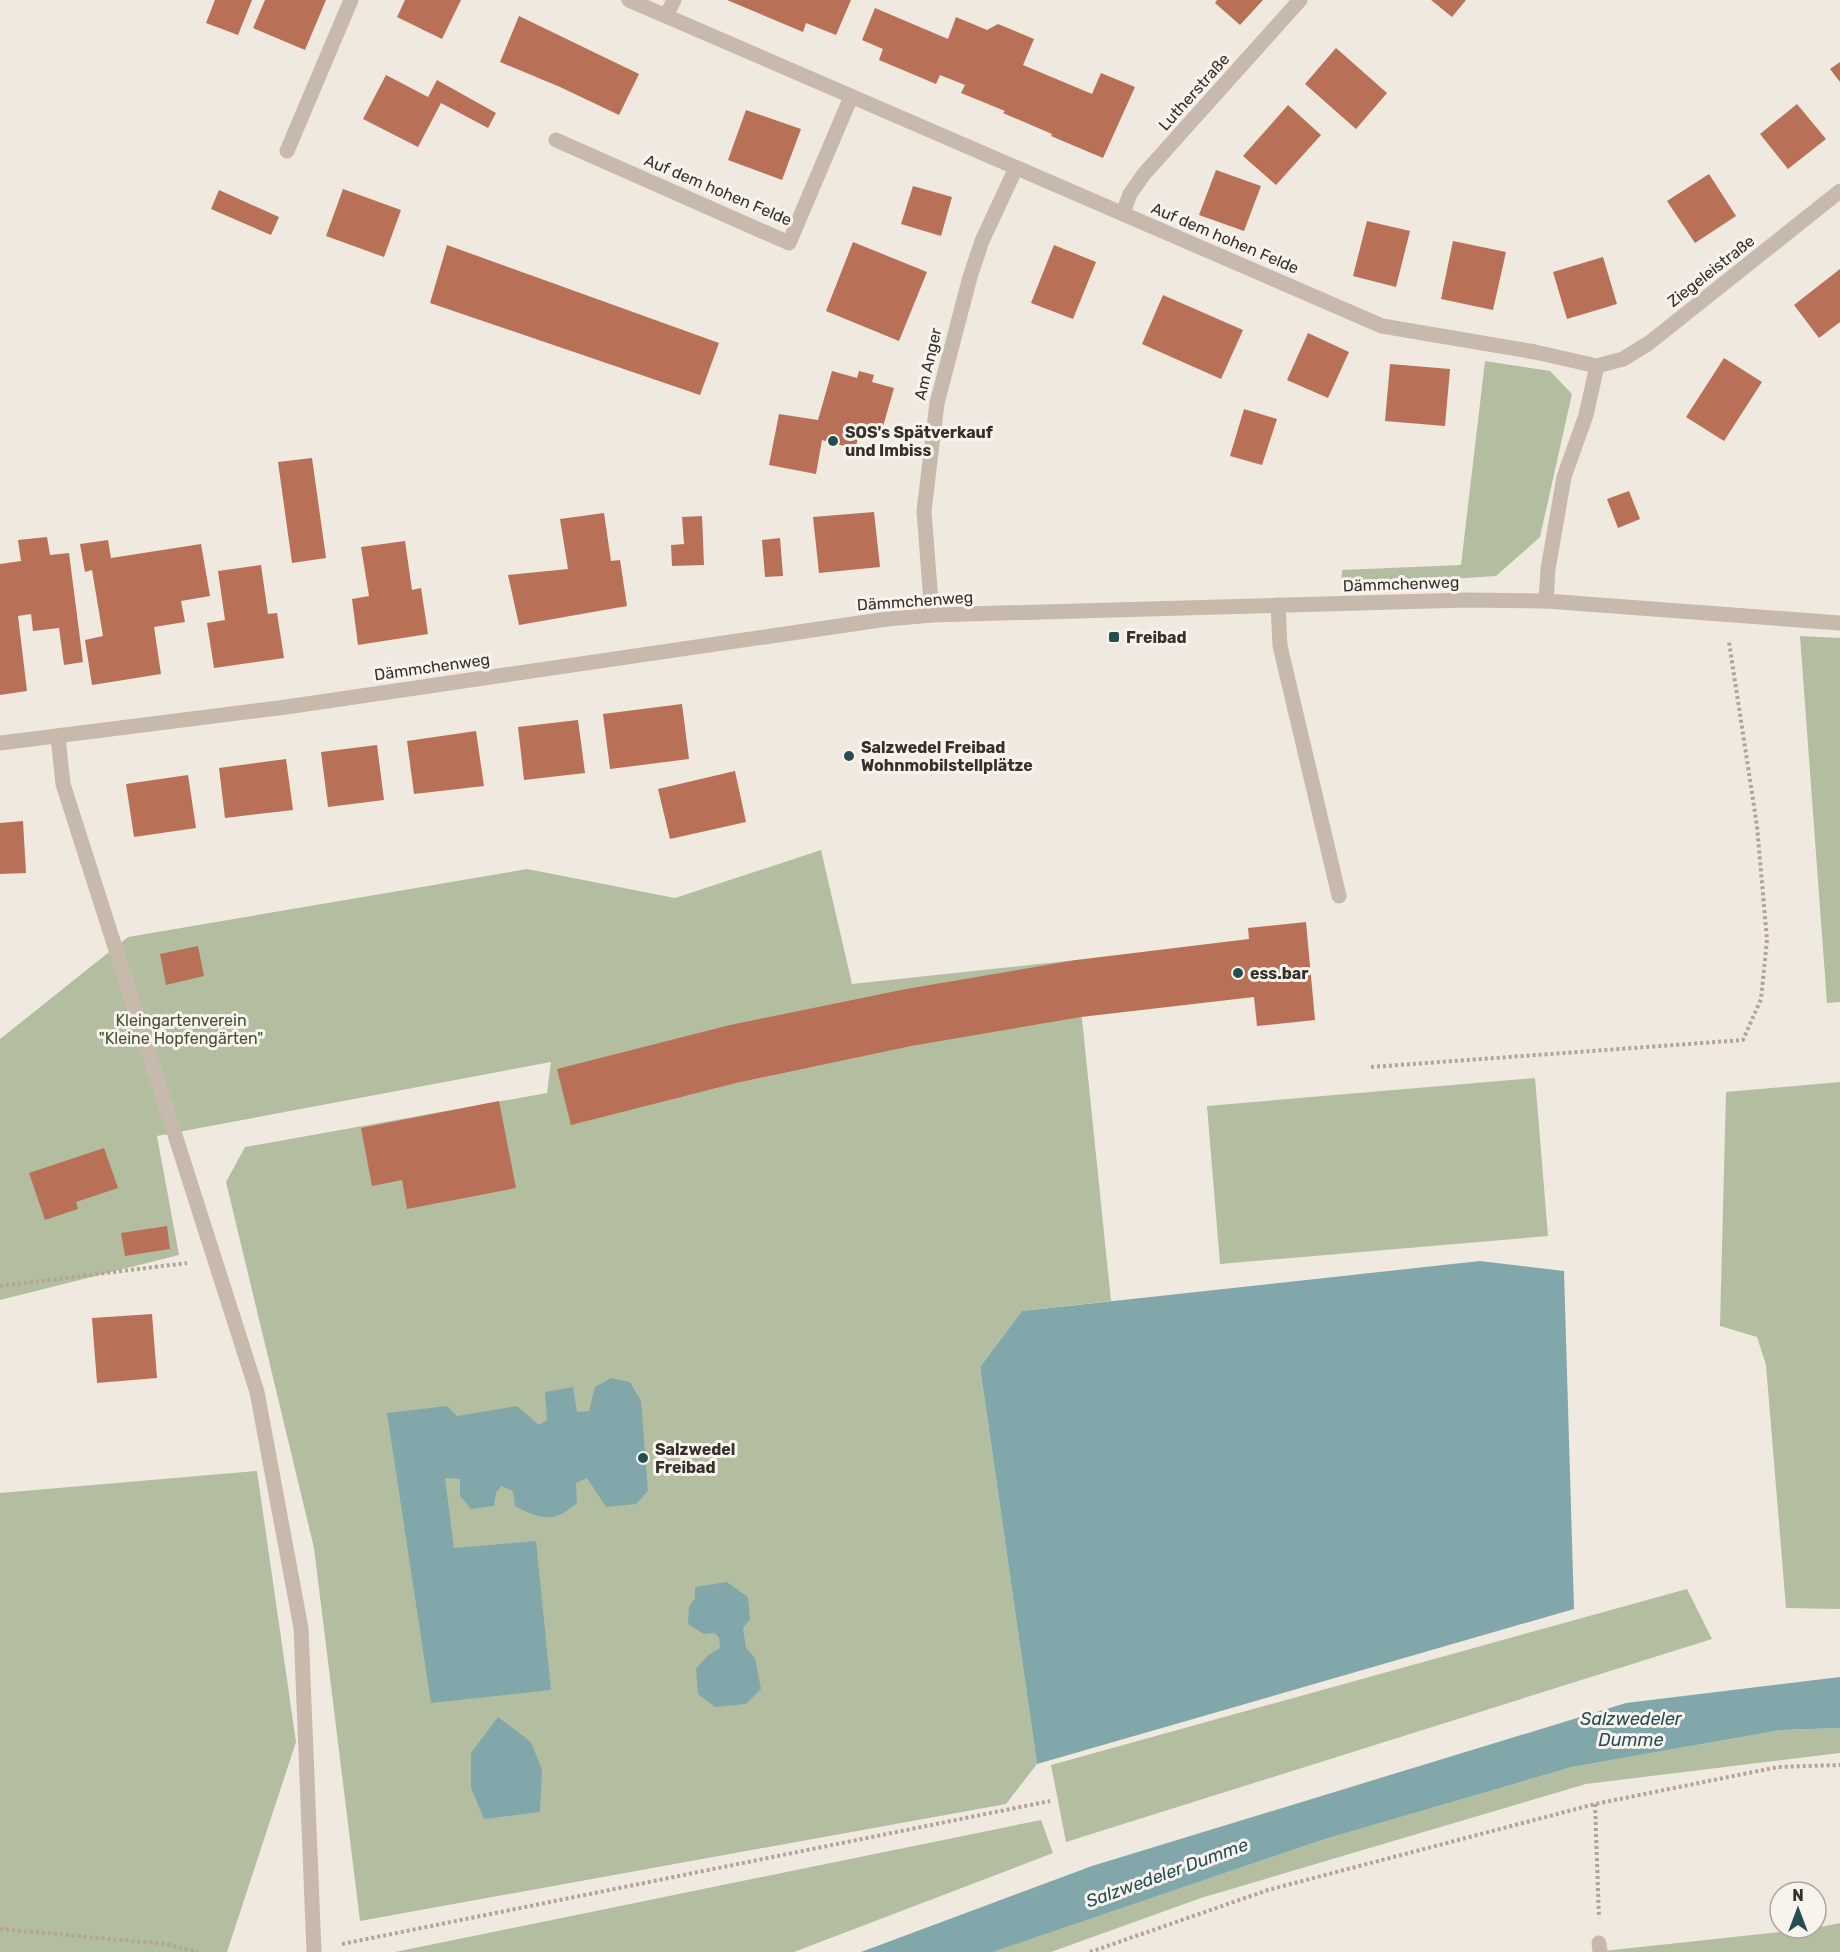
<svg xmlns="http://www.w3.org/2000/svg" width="1840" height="1952" viewBox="0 0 1840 1952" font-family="Rubik,sans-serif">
	<rect width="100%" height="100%" fill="#f0e9e0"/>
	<!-- green -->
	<g fill="#b3bea1">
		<path d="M1485,361l65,10 22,23 -32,143 -44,39 -155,10 1,-16 119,-5z"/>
		<path d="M1800,636l40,2v364l-13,1z"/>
		<path d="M821,850l31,134 224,-24 35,341 -89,10 -42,56 57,397 -31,40 -646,117 -46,-373 -88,-366 19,-35 302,-54 4,-31 -394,74 22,119 -179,45v-261l128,-102 399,-68 148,29z"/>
		<path d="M1535,1078l13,158 -328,28 -13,-158z"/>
		<path d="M1840,1082v527l-54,-1 -20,-243 -9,-28 -37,-11 6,-234z"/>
		<path d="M257,1471l39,271 -69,210h-227v-459z"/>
		<path d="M1687,1589l25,50 -646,203 -15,-77z"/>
		<path d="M1840,1728v25l-254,31 -385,114 -150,54h-58l329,-112 250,-73 210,-37z"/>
		<path d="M1041,1820l12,33 -259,99h-399z"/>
		<path d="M1840,1923v29h-246l222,-24z"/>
	</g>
	<!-- water -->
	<g fill="#82a7aa">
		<path d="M1480,1261l84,10 10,338 -537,155 -57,-397 42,-56z"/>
		<path d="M611,1378l19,4 11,19 7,90 -12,13 -30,3 -19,-29 -11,5 1,20c-23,20 -36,17 -62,3l-2,-15 -12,-5 -5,7 -2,13 -23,3 -11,-13v-17l-15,-1 9,70 82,-7 15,149 -120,13 -44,-290 60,-7 10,10 60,-10 22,19 8,-5 -2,-28 28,-5 4,25 12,-1 6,-24z"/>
		<path d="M727,1582l21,15 2,22 -7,9 3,20 9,10 6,31 -15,15 -31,3 -17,-13 -2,-25 12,-14 12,-7 -1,-11 -5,-4 -10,1 -16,-10 1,-17 6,-9v-11z"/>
		<path d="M1840,1677v51l-58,2 -210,37 -250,73 -329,112h-132l231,-86 534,-163z"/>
		<path d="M498,1717l33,25 11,28 -2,42 -56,7 -13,-31v-35z"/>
	</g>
	<!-- building -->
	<g fill="#b87156">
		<path d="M215,0h37l-14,35 -32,-12z"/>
		<path d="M265,0h61l-21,50 -52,-22z"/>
		<path d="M405,0h56l-19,39 -45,-22z"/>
		<path d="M727,0h124l-15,35 -30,-12 -3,9z"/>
		<path d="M1217,0h46l-23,25 -25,-22z"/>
		<path d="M1431,0h35l-14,17z"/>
		<path d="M875,8l73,31 8,-22 31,13 11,-6 36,15 -11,26 69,29 9,-21 34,14 -32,71 -52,-22 1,-2 -49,-21 2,-2 -44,-18 4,-8 -25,-10 -4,9 -57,-24 4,-11 -21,-9z"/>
		<path d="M519,16l120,58 -20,41 -59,-28 -60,-25z"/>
		<path d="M1336,48l51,45 -31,36 -51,-45z"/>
		<path d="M1840,62v20l-10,-13z"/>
		<path d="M386,75l42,22 9,-17 59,33 -8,15 -47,-25 -23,44 -55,-28z"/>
		<path d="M1797,104l29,35 -38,30 -28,-35z"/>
		<path d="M1288,105l33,30 -45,50 -33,-29z"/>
		<path d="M746,110l55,19 -19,51 -54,-20z"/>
		<path d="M1216,170l45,16 -17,45 -45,-16z"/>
		<path d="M1709,174l27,42 -41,27 -28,-42z"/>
		<path d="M913,186l39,11 -11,39 -40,-12z"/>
		<path d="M343,189l58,21 -17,47 -58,-21z"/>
		<path d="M219,190l60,27 -8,18 -60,-26z"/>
		<path d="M1367,221l43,10 -14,56 -43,-11z"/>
		<path d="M1453,241l53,11 -13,58 -52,-11z"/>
		<path d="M853,242l74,30 -28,69 -73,-30z"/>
		<path d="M447,245l272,98 -19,52 -270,-92z"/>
		<path d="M1054,245l42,17 -23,57 -42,-16z"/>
		<path d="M1603,257l14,47 -50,15 -14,-47z"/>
		<path d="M1840,269v53l-21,16 -25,-33z"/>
		<path d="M1163,295l80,35 -22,49 -79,-35z"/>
		<path d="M1308,333l41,19 -21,46 -41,-18z"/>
		<path d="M1724,358l38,24 -38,59 -38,-24z"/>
		<path d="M1390,364l60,5 -5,57 -60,-5z"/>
		<path d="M832,371l25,7 2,-7 15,4 -2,7 22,6 -14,49 -20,-5 -5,17 -33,-9 -6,34 -47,-9 10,-51 39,6z"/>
		<path d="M1244,409l33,10 -15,46 -32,-9z"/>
		<path d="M312,458l14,100 -34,5 -14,-101z"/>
		<path d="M1629,491l11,28 -22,9 -11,-29z"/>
		<path d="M874,512l6,55 -61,6 -6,-56z"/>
		<path d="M604,513l7,48 9,-1 7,46 -108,19 -11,-50 60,-6 -8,-50z"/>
		<path d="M702,516l2,49 -32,1 -1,-21 13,-1 -2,-27z"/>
		<path d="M47,537l3,18 19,-2 14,109 -19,3 -5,-37 -26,3 -2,-17 -13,2 9,75 -27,4v-131l21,-3 -3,-21z"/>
		<path d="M780,538l3,38 -18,1 -3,-37z"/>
		<path d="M108,540l3,18 90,-14 9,52 -29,5 4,21 -31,5 7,47 -69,11 -7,-45 18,-4 -11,-66 -7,2 -5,-28z"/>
		<path d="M405,541l7,49 9,-2 7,46 -70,11 -6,-46 17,-3 -8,-49z"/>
		<path d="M261,565l7,49 9,-1 7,45 -70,10 -7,-45 18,-3 -7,-49z"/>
		<path d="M682,704l7,55 -79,10 -7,-55z"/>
		<path d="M578,720l7,53 -61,7 -6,-53z"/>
		<path d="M476,731l8,55 -70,8 -7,-53z"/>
		<path d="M377,745l7,55 -56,7 -7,-55z"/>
		<path d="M286,759l7,51 -68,8 -6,-50z"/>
		<path d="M735,771l11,51 -76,17 -12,-50z"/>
		<path d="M188,775l8,53 -62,9 -8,-53z"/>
		<path d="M23,821l3,52 -26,1v-51z"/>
		<path d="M1306,922l9,98 -58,6 -3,-29 -173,20 -170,29 -175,37 -165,42 -14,-56 173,-44 176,-36 170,-29 173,-21 -1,-11z"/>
		<path d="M198,946l6,30 -38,9 -6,-31z"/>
		<path d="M499,1101l17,87 -109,21 -5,-29 -30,6 -11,-58z"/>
		<path d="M104,1148l14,40 -42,14 2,7 -33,11 -16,-47z"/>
		<path d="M167,1226l3,23 -45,7 -4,-23z"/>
		<path d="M152,1314l5,64 -60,5 -5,-65z"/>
	</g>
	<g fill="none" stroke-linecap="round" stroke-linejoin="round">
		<!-- path -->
		<g stroke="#b3a497" stroke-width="4" stroke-dasharray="3 3" stroke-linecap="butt">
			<path d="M1371,1067l372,-27 18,-41 6,-59 -10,-114 -28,-184"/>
			<path d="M0,1286l187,-23"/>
			<path d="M1595,1804l4,114"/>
			<path d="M0,1929l166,15 32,8"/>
			<path d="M342,1944l708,-143"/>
			<path d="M1090,1952l178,-62 327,-86 183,-37 62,-2"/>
		</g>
		<!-- service -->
		<g stroke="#c7baad" stroke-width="15">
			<path d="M1278,605l2,41 59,250"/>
			<path d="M58,737l5,47 194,608 44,236 13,324"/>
		</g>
		<!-- minor -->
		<g stroke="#c7baad" stroke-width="15">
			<path d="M629,0l753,326 153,26 62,14 26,-7 26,-16 191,-152"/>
			<path d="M666,16l8,-16"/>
			<path d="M556,140l233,103 62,-146"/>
			<path d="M287,151l64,-151"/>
			<path d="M1123,213l7,-19 14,-20 156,-174"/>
			<path d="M1546,601l2,-32 16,-92 22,-62 11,-49"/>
			<path d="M932,615l-8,-104 13,-108 33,-126 12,-36 34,-73"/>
			<path d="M0,743l286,-36 601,-88 45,-4 535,-15 79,1 294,22"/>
			<path d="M1599,1943l1,9"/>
		</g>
	</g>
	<!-- markers -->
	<g fill="#254e53" stroke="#f8f3ec" stroke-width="2">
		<circle cx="833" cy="441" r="6"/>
		<rect x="1108" y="631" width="12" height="12" rx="3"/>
		<circle cx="849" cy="756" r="6"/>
		<circle cx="1238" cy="973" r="6"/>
		<circle cx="643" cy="1458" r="6"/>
	</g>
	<g text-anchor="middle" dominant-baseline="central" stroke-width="6" stroke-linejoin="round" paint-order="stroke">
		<!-- street labels -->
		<g font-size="16" fill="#362f2b" stroke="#f8f3ec">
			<text transform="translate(1194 92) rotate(-48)">Lutherstraße</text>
			<text transform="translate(718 190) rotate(23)">Auf dem hohen Felde</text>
			<text transform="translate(1225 238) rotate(23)">Auf dem hohen Felde</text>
			<text transform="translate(1711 271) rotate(-38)">Ziegeleistraße</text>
			<text transform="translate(928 364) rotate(-77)">Am Anger</text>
			<text transform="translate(1401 584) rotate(-2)">Dämmchenweg</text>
			<text transform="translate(915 601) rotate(-4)">Dämmchenweg</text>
			<text transform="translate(432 667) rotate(-8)">Dämmchenweg</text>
		</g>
		<!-- poi labels -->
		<g font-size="16" font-weight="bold" fill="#362f2b" stroke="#f8f3ec" text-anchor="start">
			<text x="845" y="432">SOS's Spätverkauf<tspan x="845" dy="18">und Imbiss</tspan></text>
			<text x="1126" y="637">Freibad</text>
			<text x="861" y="747">Salzwedel Freibad<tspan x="861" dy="18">Wohnmobilstellplätze</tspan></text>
			<text x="1250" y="973">ess.bar</text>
			<text x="655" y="1449">Salzwedel<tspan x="655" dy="18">Freibad</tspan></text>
		</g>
		<!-- park labels -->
		<g font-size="16" fill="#445231" stroke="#f8f3ec">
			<text x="181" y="1020">Kleingartenverein<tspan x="181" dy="18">"Kleine Hopfengärten"</tspan></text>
		</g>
		<!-- water labels -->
		<g font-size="18" font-style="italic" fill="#254e53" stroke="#f8f3ec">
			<text x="1631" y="1719">Salzwedeler<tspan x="1631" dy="21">Dumme</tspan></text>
			<text transform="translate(1167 1873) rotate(-20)">Salzwedeler Dumme</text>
		</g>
	</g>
	<!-- north arrow -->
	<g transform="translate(1798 1910)"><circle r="28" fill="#f8f3ec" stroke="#aaa59f" stroke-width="1.5"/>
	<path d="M0-4.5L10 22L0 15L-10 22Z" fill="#254e53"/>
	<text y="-9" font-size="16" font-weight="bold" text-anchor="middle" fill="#362f2b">N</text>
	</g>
</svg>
